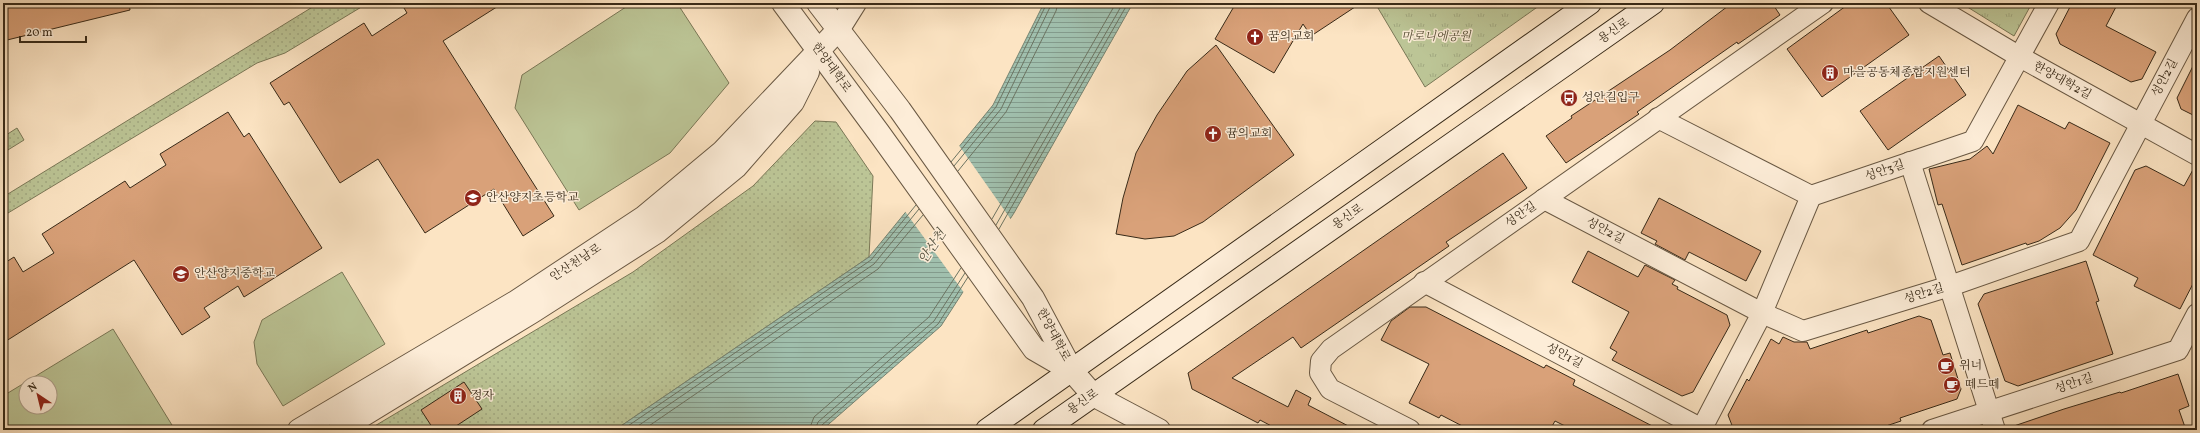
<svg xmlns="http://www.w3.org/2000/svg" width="2200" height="433" viewBox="0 0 2200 433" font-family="Vollkorn,'Noto Serif KR',serif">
	<defs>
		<pattern id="grass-dots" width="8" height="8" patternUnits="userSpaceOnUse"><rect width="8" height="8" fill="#bcc596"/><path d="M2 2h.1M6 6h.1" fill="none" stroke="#a2a981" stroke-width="1.8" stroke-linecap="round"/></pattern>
		<pattern id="park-tufts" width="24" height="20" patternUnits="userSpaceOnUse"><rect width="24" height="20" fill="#bcc596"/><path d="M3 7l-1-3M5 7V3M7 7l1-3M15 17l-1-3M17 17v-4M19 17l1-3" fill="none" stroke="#a2a981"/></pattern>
		<pattern id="water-rules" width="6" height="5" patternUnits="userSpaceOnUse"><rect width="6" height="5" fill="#a0bfad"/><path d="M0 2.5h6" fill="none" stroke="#839b8c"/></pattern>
	</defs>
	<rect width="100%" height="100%" fill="#fce4c3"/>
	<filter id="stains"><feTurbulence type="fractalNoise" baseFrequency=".005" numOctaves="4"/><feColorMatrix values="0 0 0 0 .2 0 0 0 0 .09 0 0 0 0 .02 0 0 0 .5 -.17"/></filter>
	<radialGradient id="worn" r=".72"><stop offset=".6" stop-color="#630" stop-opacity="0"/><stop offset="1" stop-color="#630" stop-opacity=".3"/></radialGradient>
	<!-- grass -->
	<g fill="url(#grass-dots)" stroke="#7a7857">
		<path d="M319,3h49l-83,50 -28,10 -254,153v-19z"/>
		<path d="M815,121l21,1 37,54 -4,81 -254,173h-247l265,-158 120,-86z"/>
		<path d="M17,128l7,12 -21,13v-16z"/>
	</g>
	<!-- park -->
	<g fill="url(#park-tufts)" stroke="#7a7857">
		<path d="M1375,3h168l-118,84z"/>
		<path d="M1961,3h71l-18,33z"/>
	</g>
	<!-- pitch -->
	<g fill="#bcc596" stroke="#7a7857" fill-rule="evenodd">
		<path d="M632,3h45l52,80 -59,70 -91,57 -64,-102 7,-33z"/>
		<path d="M342,272l43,72 -102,62 -26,-42 -3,-22 8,-22z"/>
		<path d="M113,329l62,101h-172v-34zM26,383h24v24h-24z"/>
	</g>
	<!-- water -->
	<path fill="url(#water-rules)" stroke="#768371" d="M1044,3h89l-119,210 -73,113 -119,104h-207l254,-173 124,-152z"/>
	<!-- pier -->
	<path fill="#fce4c3" d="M958,144l54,77 -47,73 -61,-84z"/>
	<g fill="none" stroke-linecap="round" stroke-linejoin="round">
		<!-- shore -->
		<g stroke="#6c7462" stroke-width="1">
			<path d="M951,162l45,-55 51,-104"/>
			<path d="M954,166l47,-57 51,-106"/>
			<path d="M958,171l48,-59 50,-101 2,-8"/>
			<path d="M992,219l124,-216"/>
			<path d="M996,225l127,-222"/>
			<path d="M999,229l129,-226"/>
			<path d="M622,430l249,-170 45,-55"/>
			<path d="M632,430l242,-166 45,-55"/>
			<path d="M643,430l235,-161 45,-54"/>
			<path d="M809,430l5,-13 115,-100 32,-49"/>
			<path d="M815,430l3,-8 116,-101 31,-48"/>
			<path d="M820,430l2,-5 116,-101 30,-47"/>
		</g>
	</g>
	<!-- building -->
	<g fill="#d9a179" stroke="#382a18">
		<path d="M3,3h126l1,7 -127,31z"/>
		<path d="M401,3h102l-60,38 111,175 -31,20 -29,-47 -69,44 -47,-74 -38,24 -51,-81 -5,3 -14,-22 94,-60 8,13 35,-23z"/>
		<path d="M1236,3h125l-50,33 -8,-12 -29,49 -59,-34z"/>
		<path d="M1732,3h40l8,12 -42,29 -1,-2 -100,70 2,2 -73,49 -20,-27 26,-18 -1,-2 99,-66z"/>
		<path d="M1850,3h36l23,32 -87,62 -35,-48z"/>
		<path d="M2072,3h46l-12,23 50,26 -14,27 -11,3 -71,-38 -4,-10z"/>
		<path d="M1216,45l78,110 -91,67 -29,14 -29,3 -29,-5 7,-36 13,-45 21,-38 30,-44z"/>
		<path d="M1939,56l27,39 -78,55 -28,-39z"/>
		<path d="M2197,58v59l-16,-8 -4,-11z"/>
		<path d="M2018,105l47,24 4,-7 41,21 -34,67 -16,18 -21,13 -12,4 -1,-2 -64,22 -20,-61 -4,1 -9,-36 41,-10 17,-13 6,8z"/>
		<path d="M228,112l16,25 5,-4 73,115 -78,49 -6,-11 -34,22 6,9 -28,18 -48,-75 -131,83v-79l11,-7 9,15 31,-19 -12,-19 83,-53 5,7 36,-23 -6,-11z"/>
		<path d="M1503,153l24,35 -81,54 3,4 -148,102 -8,-11 -61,41 56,29 8,-17 15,8 -3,7 48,25h-77l-19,-10 -2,3 -66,-34 -4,-16z"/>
		<path d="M2146,166l38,20 11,-20h2v110l-17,33 -46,-23 4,-8 -45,-23 42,-85z"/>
		<path d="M1659,198l102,53 -15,30 -57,-29 -4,8 -30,-16 2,-3 -16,-8z"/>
		<path d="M1588,251l50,26 7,-12 30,15 -3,4 6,3 -1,2 50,26 3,10 -37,67 -11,4 -70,-36 5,-8 -7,-4 19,-36 -57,-30z"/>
		<path d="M2086,261l13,40 -3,1 17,52 -95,32 -13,-5 -27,-77 6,-10z"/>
		<path d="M1410,307h16l118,61 2,-3 29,15 -2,5 87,45h-87l-18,-9 -5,9h-80l-29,-15 -2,3 -30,-15 20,-39 -48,-24 10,-19z"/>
		<path d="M1919,316l12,4 12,35 7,-2 11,36 -4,10 -57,19 1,3 -27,9h-137l-4,-2 -5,-13 19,-36 2,2 22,-42 8,5 4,-7 11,5h13l3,7 57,-19 1,3z"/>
		<path d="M2178,374l11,32 -10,4 7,20h-174l-1,-3 53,-18 56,-17 1,1z"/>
		<path d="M464,382l18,27 -32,21h-16l-13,-20z"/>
	</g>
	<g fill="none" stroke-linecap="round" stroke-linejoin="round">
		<!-- minor casing -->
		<g stroke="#695843" stroke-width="22">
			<g id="minor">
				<path d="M1929,3l91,54 177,98"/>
				<path d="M1658,118l153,78 162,-55 76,-138"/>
				<path d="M1910,162l85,268"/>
				<path d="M1544,199l218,114 41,18 147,-45 129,-45 118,-223"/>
				<path d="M1424,282l280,148"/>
				<path d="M1410,430l-80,-41 -10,-16 1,-12 10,-12 492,-346"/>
				<path d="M1701,430l61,-117 49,-117"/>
				<path d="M1932,430l246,-80 19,-36"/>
			</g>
		</g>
		<!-- tertiary casing -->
		<g stroke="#695843" stroke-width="24">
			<g id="tertiary">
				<path d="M783,3l96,130 155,216 38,22"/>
				<path d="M818,3l82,107 133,188 39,73 21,24 66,35"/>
				<path d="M299,430l218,-129 127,-84 78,-65 116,-122 17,-27"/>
				<path d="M339,430l193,-118 125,-80 79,-65 57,-65 15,-30"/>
			</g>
		</g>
		<!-- secondary casing -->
		<g stroke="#382a18" stroke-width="24">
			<g id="secondary">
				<path d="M987,430l603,-427"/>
				<path d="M1044,430l609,-427"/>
			</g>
		</g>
		<!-- minor -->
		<use href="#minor" stroke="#fdedd8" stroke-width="20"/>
		<!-- tertiary -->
		<use href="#tertiary" stroke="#fdedd8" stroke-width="22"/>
		<!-- secondary -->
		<use href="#secondary" stroke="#fdedd8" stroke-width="22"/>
	</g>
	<!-- icons -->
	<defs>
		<g id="church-disc" transform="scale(0.9)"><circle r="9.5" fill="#8f2418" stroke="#fdedd8"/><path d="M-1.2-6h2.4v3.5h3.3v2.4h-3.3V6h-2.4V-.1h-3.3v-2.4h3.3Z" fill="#fff"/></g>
		<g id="building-disc" transform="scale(0.9)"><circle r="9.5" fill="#8f2418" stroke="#fdedd8"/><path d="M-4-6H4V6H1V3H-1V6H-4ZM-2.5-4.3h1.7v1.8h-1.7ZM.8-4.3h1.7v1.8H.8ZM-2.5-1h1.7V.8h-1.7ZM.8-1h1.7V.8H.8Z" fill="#fff"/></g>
		<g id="bus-disc" transform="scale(0.9)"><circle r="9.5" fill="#8f2418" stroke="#fdedd8"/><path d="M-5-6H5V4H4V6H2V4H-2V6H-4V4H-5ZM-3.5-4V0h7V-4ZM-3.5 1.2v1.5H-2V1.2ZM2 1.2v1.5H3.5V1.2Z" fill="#fff"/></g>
		<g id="school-disc" transform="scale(0.9)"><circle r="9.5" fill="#8f2418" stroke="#fdedd8"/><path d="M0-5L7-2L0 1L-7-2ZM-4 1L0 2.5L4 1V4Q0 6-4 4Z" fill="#fff"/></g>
		<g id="cafe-disc" transform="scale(0.9)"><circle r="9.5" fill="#8f2418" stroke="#fdedd8"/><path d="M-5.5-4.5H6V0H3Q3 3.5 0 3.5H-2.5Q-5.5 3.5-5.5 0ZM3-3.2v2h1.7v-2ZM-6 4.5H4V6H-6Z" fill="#fff"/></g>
	</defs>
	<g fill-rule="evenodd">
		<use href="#church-disc" x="1255" y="37"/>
		<use href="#building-disc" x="1830" y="73"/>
		<use href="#bus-disc" x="1569" y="98"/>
		<use href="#church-disc" x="1213" y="134"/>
		<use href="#school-disc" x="473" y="198"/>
		<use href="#school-disc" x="181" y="274"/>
		<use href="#cafe-disc" x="1946" y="366"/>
		<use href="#cafe-disc" x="1952" y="385"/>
		<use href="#building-disc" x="458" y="396"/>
	</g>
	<g text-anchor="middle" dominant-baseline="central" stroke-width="3" stroke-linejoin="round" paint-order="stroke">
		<!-- street labels -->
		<g font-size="12" fill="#382a18" stroke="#fdedd8">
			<text transform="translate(1614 31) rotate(-35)">용신로</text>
			<text transform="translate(831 68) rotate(54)">한양대학로</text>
			<text transform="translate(2165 78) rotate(-62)">성안2길</text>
			<text transform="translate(2062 81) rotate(29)">한양대학2길</text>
			<text transform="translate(1885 171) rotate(-19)">성안3길</text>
			<text transform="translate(1521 215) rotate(-35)">성안길</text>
			<text transform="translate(1348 217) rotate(-35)">용신로</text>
			<text transform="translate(1605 231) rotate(28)">성안2길</text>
			<text transform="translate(576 263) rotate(-33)">안산천남로</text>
			<text transform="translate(1924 294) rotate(-17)">성안2길</text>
			<text transform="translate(1053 335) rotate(62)">한양대학로</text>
			<text transform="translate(1564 356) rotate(28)">성안1길</text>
			<text transform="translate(2074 384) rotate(-18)">성안1길</text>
			<text transform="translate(1083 402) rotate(-35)">용신로</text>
		</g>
		<!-- poi labels -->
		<g font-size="12" fill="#382a18" stroke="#fdedd8" text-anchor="start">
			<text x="1268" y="37">꿈의교회</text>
			<text x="1843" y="73">마을공동체종합지원센터</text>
			<text x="1582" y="98">성안길입구</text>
			<text x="1226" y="134">뀸의교회</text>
			<text x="486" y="198">안산양지초등학교</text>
			<text x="194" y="274">안산양지중학교</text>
			<text x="1959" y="366">위너</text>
			<text x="1965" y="385">떼드떼</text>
			<text x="471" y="396">정자</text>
		</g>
		<!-- park labels -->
		<g font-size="12" font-style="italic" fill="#595138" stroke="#fdedd8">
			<text x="1436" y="37">마로니에공원</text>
		</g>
		<!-- water labels -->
		<g font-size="13" font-style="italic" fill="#524f3d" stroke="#fdedd8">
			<text transform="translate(933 247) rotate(-56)">안산천</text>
		</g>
	</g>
	<!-- margin -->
	<rect width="2200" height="433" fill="none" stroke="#fce4c3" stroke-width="16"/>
	<rect x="4" y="4" width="2192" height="425" fill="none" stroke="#382a18" stroke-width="2"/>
	<rect x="8" y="8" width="2184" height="417" fill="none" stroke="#382a18"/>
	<!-- north arrow -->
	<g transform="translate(38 395) rotate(325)"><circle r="19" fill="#fdedd8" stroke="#ae9f8b"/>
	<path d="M0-3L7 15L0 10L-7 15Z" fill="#8f2418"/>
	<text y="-6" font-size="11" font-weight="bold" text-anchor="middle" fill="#382a18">N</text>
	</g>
	<!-- scale -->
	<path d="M20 36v6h66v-6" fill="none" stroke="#382a18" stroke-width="2"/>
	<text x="26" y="36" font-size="12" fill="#382a18" stroke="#fdedd8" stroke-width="3" paint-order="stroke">20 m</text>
	<rect width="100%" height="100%" filter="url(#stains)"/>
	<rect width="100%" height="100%" fill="url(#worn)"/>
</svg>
